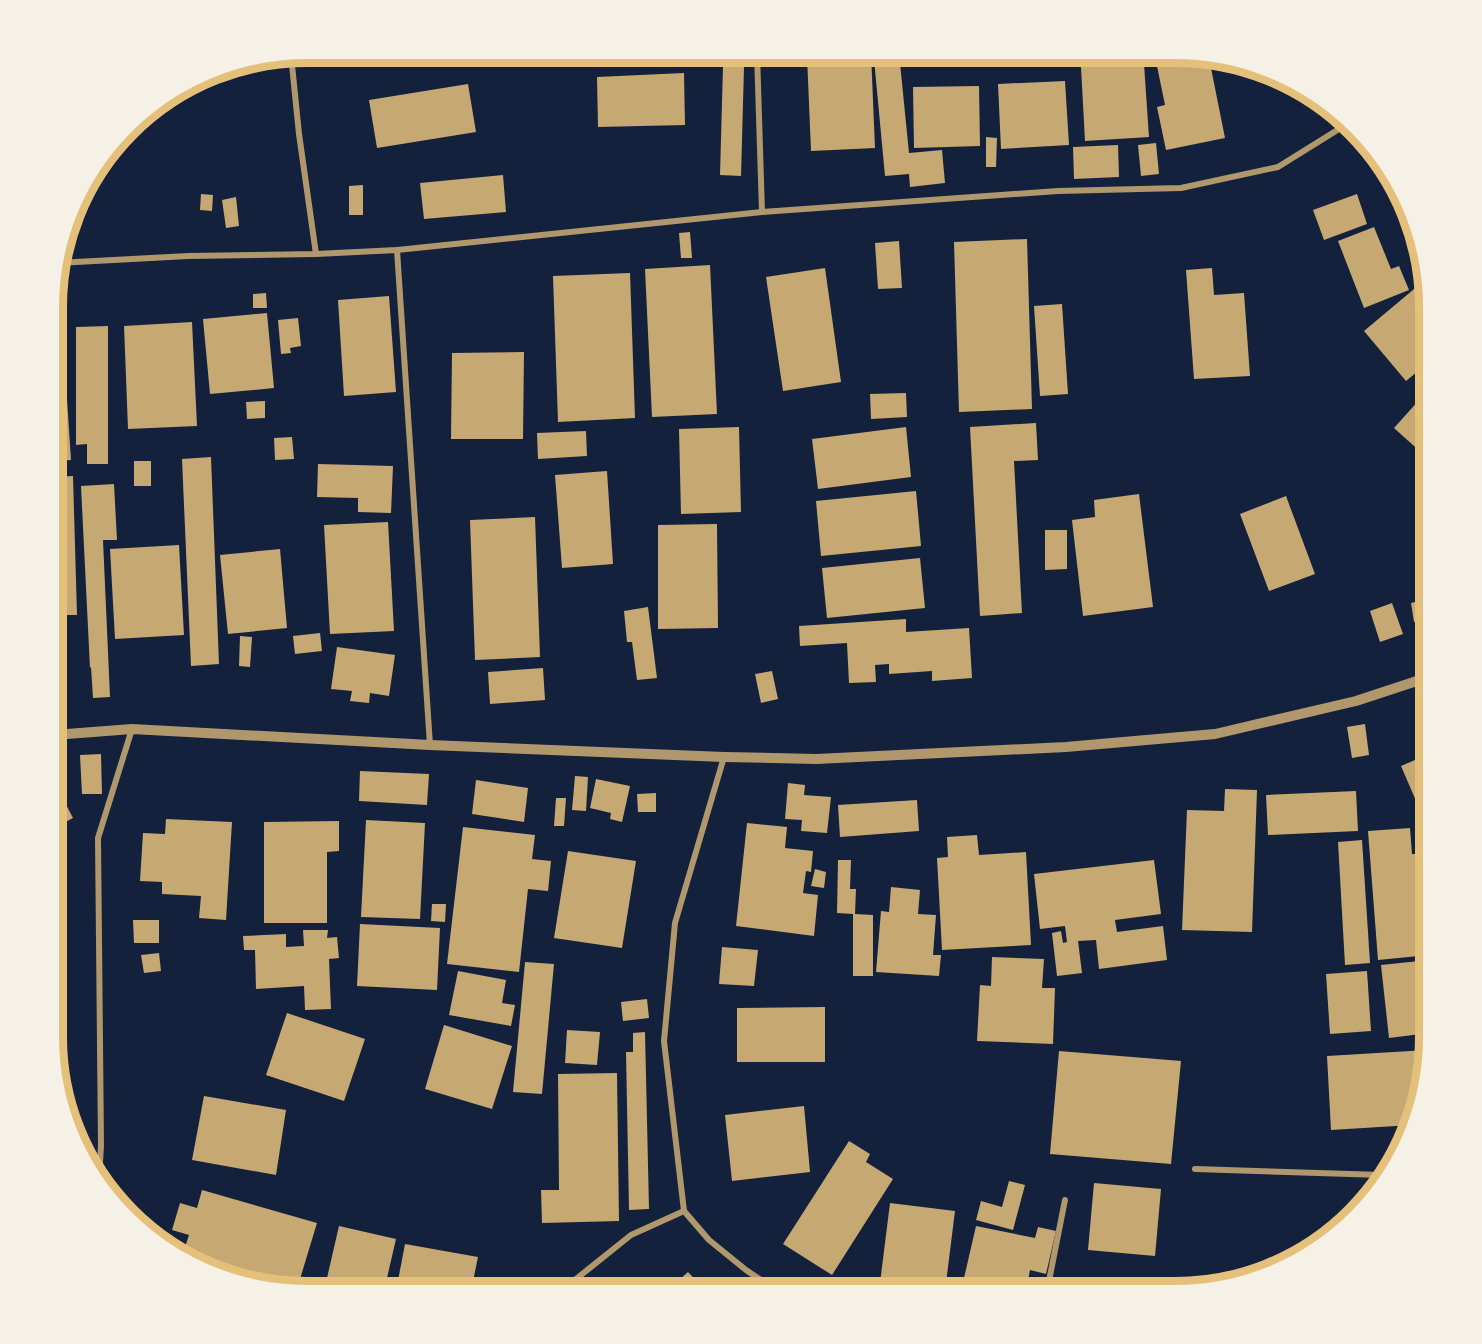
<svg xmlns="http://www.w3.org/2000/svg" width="1482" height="1344" viewBox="0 0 1482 1344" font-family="'Roboto Condensed',sans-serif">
	<rect width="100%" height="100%" fill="#14213d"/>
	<!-- building -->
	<g fill="#c6a872">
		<path d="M871,53l4,95 -64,3 -4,-95z"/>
		<path d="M883,53h16l10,100 33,-3 3,33 -35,4 -1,-13 -24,2 -11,-117 9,-1z"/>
		<path d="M1204,56l5,2 16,80 -59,12 -9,-43 8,-2 -8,-39z"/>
		<path d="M1144,64l5,73 -64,4 -4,-74z"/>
		<path d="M723,66l21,1 -3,109 -21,-1z"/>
		<path d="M684,73l1,52 -87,2 -1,-50z"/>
		<path d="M1065,81l4,64 -68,4 -3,-65z"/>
		<path d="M468,84l8,48 -99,16 -8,-48z"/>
		<path d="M979,86l1,60 -66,2 -1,-61z"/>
		<path d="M986,137l11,1 -1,29h-10z"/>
		<path d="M1156,143l3,31 -18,2 -3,-31z"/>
		<path d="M1118,145l1,32 -45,2 -1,-32z"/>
		<path d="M503,175l3,37 -82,7 -4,-36z"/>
		<path d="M363,185v30h-14v-29z"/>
		<path d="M201,194l12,1 -1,16 -12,-1z"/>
		<path d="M1357,194l10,30 -43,16 -11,-30z"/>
		<path d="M236,197l3,29 -13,2 -4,-28z"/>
		<path d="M1374,227l17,42 8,-3 10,24 -45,18 -26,-67z"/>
		<path d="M690,232l2,26h-11l-2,-25z"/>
		<path d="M1027,239l5,170 -73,3 -5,-170z"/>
		<path d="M899,241l3,47 -24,1 -3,-46z"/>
		<path d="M710,265l7,149 -65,3 -7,-148z"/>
		<path d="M825,268l16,114 -58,9 -17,-114z"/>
		<path d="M1212,268l2,27 30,-2 6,83 -56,3 -8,-109z"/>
		<path d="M630,273l5,145 -77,4 -5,-146z"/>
		<path d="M1426,279l3,11v72l-23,19 -42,-50z"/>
		<path d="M266,293l1,15h-14v-14z"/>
		<path d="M389,296l7,96 -52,4 -6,-96z"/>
		<path d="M1062,304l6,90 -28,2 -6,-90z"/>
		<path d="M267,313l7,75 -64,6 -7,-75z"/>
		<path d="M298,318l3,28 -11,2 1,5 -10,1 -3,-34z"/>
		<path d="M192,322l5,104 -69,3 -4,-103z"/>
		<path d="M57,323h5l9,137 -15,1z"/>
		<path d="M108,326v138h-21v-20l-11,1v-118z"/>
		<path d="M524,352l-1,87h-72l1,-86z"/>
		<path d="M1429,389v60l-5,6 -30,-27z"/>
		<path d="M906,393l1,24 -36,2 -1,-25z"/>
		<path d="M265,401v17l-18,1 -1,-17z"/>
		<path d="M1036,423l2,37 -24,1 8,152 -42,3 -10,-189z"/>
		<path d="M739,427l2,85 -60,2 -2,-85z"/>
		<path d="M906,427l5,50 -93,12 -6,-50z"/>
		<path d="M586,431l1,25 -49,3 -1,-26z"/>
		<path d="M292,437l2,22 -19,1 -1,-22z"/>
		<path d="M211,457l8,207 -28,2 -9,-207z"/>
		<rect x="134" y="461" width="17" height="25"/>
		<path d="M318,464l75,2 -2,47 -33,-1v-14l-41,-1z"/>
		<path d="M607,471l6,93 -51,4 -7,-93z"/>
		<path d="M73,476l4,139h-22l1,-138z"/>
		<path d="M114,484l3,56h-14l7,157 -17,1 -2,-31 -1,1 -9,-182z"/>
		<path d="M916,491l5,55 -100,10 -5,-55z"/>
		<path d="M1139,494l14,113 -70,9 -11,-96 23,-3 -1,-17z"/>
		<path d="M1286,496l29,78 -46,17 -29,-77z"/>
		<path d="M535,517l5,140 -65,3 -5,-140z"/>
		<path d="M388,522l6,109 -64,3 -6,-109z"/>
		<path d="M717,524l1,104 -60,1v-104z"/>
		<path d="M1045,530h22v39l-22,1z"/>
		<path d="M179,545l5,90 -69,4 -5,-90z"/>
		<path d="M280,549l7,79 -59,6 -8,-79z"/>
		<path d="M920,558l5,50 -98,10 -5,-50z"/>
		<path d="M1429,599v20l-15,3 -3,-19z"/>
		<path d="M1392,603l11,31 -23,8 -10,-31z"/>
		<path d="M648,607l9,71 -20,2 -5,-38h-5l-3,-31z"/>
		<path d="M906,619v13l63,-4 3,50 -40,3v-10l-43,3v-10l-14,1 1,17 -27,1 -2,-40 -47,3 -1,-20z"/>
		<path d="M320,633l2,18 -27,3 -2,-18z"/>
		<path d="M240,636l12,1 -2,30 -11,-1z"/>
		<path d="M337,647l58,8 -6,41 -19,-3 -1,10 -19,-2 2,-10 -21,-2z"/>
		<path d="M543,668l2,32 -55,4 -2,-32z"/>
		<path d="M772,671l6,28 -17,4 -6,-29z"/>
		<path d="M1365,724l4,31 -17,3 -5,-31z"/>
		<path d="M101,754l1,40h-20l-2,-39z"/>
		<path d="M1429,754v77l-28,-65z"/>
		<path d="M360,771l69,3 -2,31 -68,-4z"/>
		<path d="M575,776l13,1 -2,34 -14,-1z"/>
		<path d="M596,779l34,7 -8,36 -12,-3 1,-6 -21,-5z"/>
		<path d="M476,780l52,8 -4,34 -52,-8z"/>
		<path d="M788,783l17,2 -1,10 27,2 -4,36 -26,-2 1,-11 -17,-1z"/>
		<path d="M1225,789l32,1 -5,142 -70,-2 5,-120 37,1z"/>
		<path d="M1356,791l2,40 -90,4 -2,-40z"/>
		<path d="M656,793v19h-18l-1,-18z"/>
		<path d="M61,795l12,23 -19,10v-29z"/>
		<path d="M556,798h10l-2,28h-10z"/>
		<path d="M917,800l2,31 -79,6 -2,-32z"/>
		<path d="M166,819l66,3 -6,98 -27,-2 2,-22 -39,-2v-12l-22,-1 3,-48 22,1z"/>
		<path d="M366,820l59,3 -5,96 -59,-2z"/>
		<path d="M339,821v30l-12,1v71h-63v-101z"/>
		<path d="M747,823l40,4 -2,21 28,3 -2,21 -5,-1 -3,22 15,2 -4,41 -78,-10z"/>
		<path d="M463,827l72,8 -3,24 19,2 -3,30 -20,-2 -9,83 -72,-8z"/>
		<path d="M1410,828l2,26h11l6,83v18l-51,5 -10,-129z"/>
		<path d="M977,835l2,20 47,-3 5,93 -89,5 -5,-92 11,-1 -1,-20z"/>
		<path d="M1362,840l8,123 -25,2 -7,-123z"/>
		<path d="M568,851l68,10 -14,87 -68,-10z"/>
		<path d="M838,860h13l-1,29h6l-1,25 18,1v61h-20v-62l-16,-1z"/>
		<path d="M1154,860l7,54 -46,6 2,12 46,-6 4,34 -68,9 -3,-29 -18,1 4,32 -25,3 -5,-43 9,-2 2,12 4,-1 -2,-16 -25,3 -6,-55z"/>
		<path d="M54,862h13l-2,68 -11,-1z"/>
		<path d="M815,869l11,3 -2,16 -13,-2z"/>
		<path d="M891,887l29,3 -2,24 18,1 -3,40h8l-2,21 -63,-4 5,-61 8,1z"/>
		<path d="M432,904h14l-1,18 -14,-1z"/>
		<path d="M133,920h26v23h-25z"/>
		<path d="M360,924l80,4 -3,62 -80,-4z"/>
		<path d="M303,930h25l-1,8 10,-1 2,21 -10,1 2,50 -26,1 -1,-24 -48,3 -1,-39h-11l-1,-14 43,-2v13l18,-1z"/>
		<path d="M722,947l36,3 -4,36 -35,-2z"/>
		<path d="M159,953l2,18 -17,2 -3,-18z"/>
		<path d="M992,957l52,2 -2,29h13l-2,56 -76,-3 3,-56 11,1z"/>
		<path d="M1429,960v42h-1l1,31 -40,5 -8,-73z"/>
		<path d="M525,962l29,2 -12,130 -29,-2z"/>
		<path d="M458,971l48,9 -4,23 13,2 -4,21 -62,-11z"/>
		<path d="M1367,971l4,60 -41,3 -4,-60z"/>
		<path d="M647,999l2,19 -26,3 -2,-19z"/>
		<path d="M825,1007v55h-88v-54z"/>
		<path d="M287,1013l78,26 -21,62 -78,-26z"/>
		<path d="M444,1025l68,21 -20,63 -67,-20z"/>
		<path d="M567,1030l33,2 -3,33 -32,-2z"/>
		<path d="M645,1032l4,177 -20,1 -3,-158h7v-19z"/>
		<path d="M1427,1050l-15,75 -81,5 -4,-74z"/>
		<path d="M1059,1051l122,10 -10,103 -121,-10z"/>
		<path d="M617,1073l2,148 -77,2 -1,-33h18l-1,-116z"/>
		<path d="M204,1096l82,14 -10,65 -84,-15z"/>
		<path d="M804,1106l6,66 -78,9 -7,-66z"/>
		<path d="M849,1141l21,13 -4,8 27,17 -61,96 -49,-31z"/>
		<path d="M1009,1181l16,4 -12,45 -37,-10 5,-19 21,6z"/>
		<path d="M1094,1183l67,6 -6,67 -67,-6z"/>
		<path d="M202,1190l115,33 -20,66 -115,-33 7,-21 -17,-5 8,-27 17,5z"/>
		<path d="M890,1203l65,8 -10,80h-66z"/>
		<path d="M339,1226l57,13 -12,52h-60z"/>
		<path d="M976,1226l59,12 3,-11 18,4 -10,43 -16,-4 -4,21h-65z"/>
		<path d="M405,1244l73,13 -7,34h-75z"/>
		<path d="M688,1272l18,19h-39z"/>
	</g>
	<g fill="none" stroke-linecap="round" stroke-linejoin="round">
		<!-- minor -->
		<g stroke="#b1986c" stroke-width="6">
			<path d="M757,53l5,159"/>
			<path d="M291,55l8,79 17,120"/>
			<path d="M397,250l33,495"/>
			<path d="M57,263l131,-7 128,-2 81,-4 365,-38 296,-21 123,-3 97,-21 69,-43"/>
			<path d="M724,757l-49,166 -11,118 20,170 25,29 37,30 31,21"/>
			<path d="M1195,1169l187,6"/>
			<path d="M99,1178l2,-32 -3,-308 34,-109"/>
			<path d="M561,1291l70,-56 53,-24"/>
			<path d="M1047,1291l18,-91"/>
		</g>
		<!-- tertiary -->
		<path stroke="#b1986c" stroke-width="10" d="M55,737l12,-3 65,-5 298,16 294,12 92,2 250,-12 149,-13 141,-33 73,-24"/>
	</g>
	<!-- crop -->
	<path d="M0 0H1482V1344H0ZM307 63H1175A244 244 0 0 1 1419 307V1037A244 244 0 0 1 1175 1281H307A244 244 0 0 1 63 1037V307A244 244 0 0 1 307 63Z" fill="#f6f1e7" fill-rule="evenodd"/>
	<path fill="none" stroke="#e5c07b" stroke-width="8" d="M307 63H1175A244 244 0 0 1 1419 307V1037A244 244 0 0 1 1175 1281H307A244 244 0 0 1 63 1037V307A244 244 0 0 1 307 63Z"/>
</svg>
